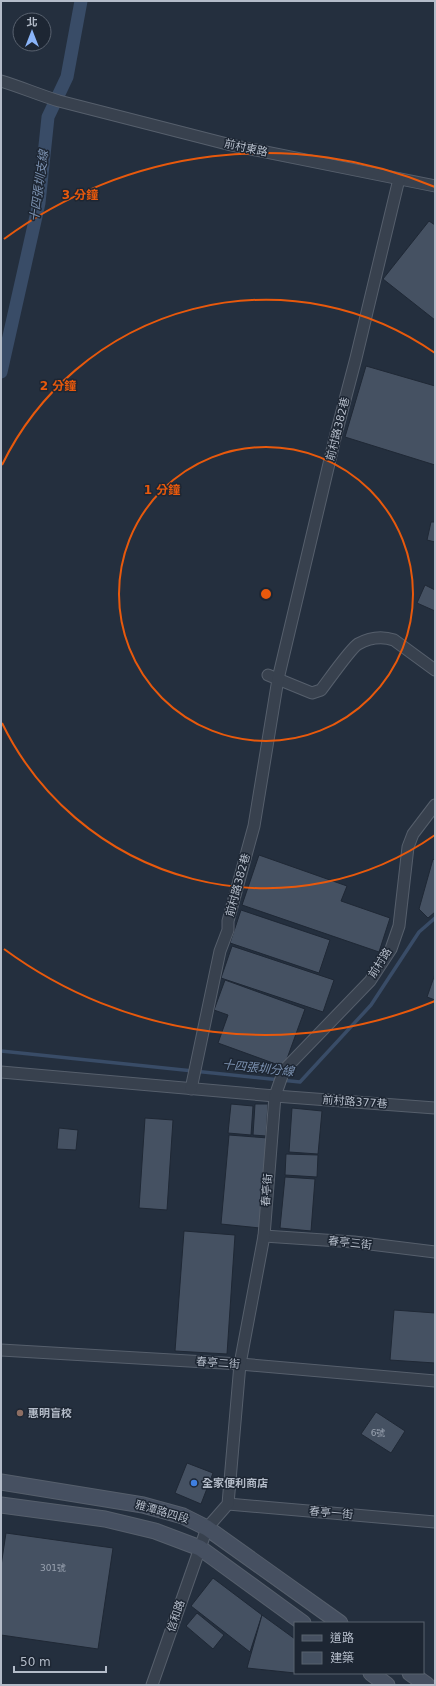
<svg xmlns="http://www.w3.org/2000/svg" width="436" height="1686" viewBox="0 0 436 1686" font-family="'DejaVu Sans','Noto Sans TC',sans-serif">
	<rect width="100%" height="100%" fill="#242f3e"/>
	<g fill="none" stroke-linecap="round" stroke-linejoin="round">
		<!-- stream -->
		<path stroke="#394c67" stroke-width="3.5" d="M1,1051l299,31 71,-77 48,-73 16,-14"/>
		<!-- canal -->
		<path stroke="#394c67" stroke-width="13" d="M1,372l38,-169 9,-86 19,-40 14,-76"/>
	</g>
	<!-- building -->
	<g fill="#455162" stroke="#1f2835">
		<path d="M429,221l6,4v95l-52,-41z"/>
		<path d="M366,366l69,20v79l-90,-28z"/>
		<path d="M431,522h4v20l-8,-2z"/>
		<path d="M425,585l10,5v21l-18,-8z"/>
		<path d="M259,855l88,31 -6,15 49,17 -11,34 -137,-47z"/>
		<path d="M433,859l2,2v51l-7,6 -9,-9z"/>
		<path d="M241,910l89,30 -11,33 -89,-30z"/>
		<path d="M232,946l102,34 -11,32 -102,-34z"/>
		<path d="M435,974v26l-8,-3z"/>
		<path d="M225,980l80,29 -21,58 -66,-24 10,-28 -14,-5z"/>
		<path d="M231,1104l22,2 -2,29 -23,-2z"/>
		<path d="M255,1104h13l-2,32 -13,-1z"/>
		<path d="M292,1108l30,3 -4,43 -29,-2z"/>
		<path d="M145,1118l28,2 -6,90 -28,-2z"/>
		<path d="M59,1128l19,2 -2,20 -19,-1z"/>
		<path d="M229,1135l39,3 -8,90 -39,-4z"/>
		<path d="M286,1154l32,1 -1,22 -32,-2z"/>
		<path d="M285,1177l30,2 -4,52 -31,-3z"/>
		<path d="M184,1231l51,4 -8,119 -52,-3z"/>
		<path d="M394,1310l41,3v50l-45,-3z"/>
		<path d="M376,1412l29,19 -14,22 -30,-19z"/>
		<path d="M187,1463l26,10 -12,31 -26,-11z"/>
		<path d="M6,1533l107,15 -15,101 -97,-14v-69z"/>
		<path d="M213,1578l49,37 -12,37 -59,-46z"/>
		<path d="M197,1613l27,22 -11,14 -27,-23z"/>
		<path d="M262,1615l33,24v34l-48,-5z"/>
	</g>
	<g fill="none" stroke-linecap="round" stroke-linejoin="round">
		<!-- street casing -->
		<g stroke="#565f6c" stroke-width="13">
			<g id="street">
				<path d="M1,81c20,6 38,14 58,20l172,44 204,41"/>
				<path d="M268,675l44,18 9,-3c7,-9 30,-42 37,-46 11,-6 24,-8 36,-4l41,30"/>
				<path d="M1,1072l274,24 160,12"/>
				<path d="M191,1089l29,-138 8,-21v-9l26,-95 24,-147 58,-245 20,-76 43,-179"/>
				<path d="M264,1236l90,6 81,10"/>
				<path d="M1,1350l239,14 195,17"/>
				<path d="M228,1504l207,18"/>
				<path d="M152,1685l55,-157 21,-24 12,-140 24,-128 11,-140 9,-26 86,-89 21,-32 8,-23 9,-79 5,-13 22,-29"/>
			</g>
		</g>
		<!-- secondary casing -->
		<g stroke="#565f6c" stroke-width="17">
			<g id="secondary">
				<path d="M1,1482l142,23 40,11 24,12 133,95"/>
				<path d="M1,1505l104,14 50,12 45,17 103,75"/>
				<path d="M371,1673l16,12"/>
				<path d="M410,1673l17,12"/>
			</g>
		</g>
		<!-- street -->
		<use href="#street" stroke="#38414e" stroke-width="11"/>
		<!-- secondary -->
		<use href="#secondary" stroke="#465061" stroke-width="15"/>
	</g>
	<!-- distance rings -->
	<g fill="none" stroke="#e8590c" stroke-width="2">
		<circle cx="266" cy="594" r="147"/>
		<path d="M435 835A294 294 0 0 1 2 723M2 465A294 294 0 0 1 435 353"/>
		<path d="M435 1001A441 441 0 0 1 4 949M4 239A441 441 0 0 1 435 187"/>
	</g>
	<!-- markers -->
	<circle fill="#8d6e63" stroke="#1d2633" stroke-width="1.5" cx="20" cy="1413" r="4"/>
	<circle fill="#3f7fe0" stroke="#1d2633" stroke-width="1.5" cx="194" cy="1483" r="4"/>
	<g text-anchor="middle" dominant-baseline="central" stroke-width="3" stroke-linejoin="round" paint-order="stroke">
		<!-- number labels -->
		<g font-size="9" fill="#98a1af">
			<text x="378" y="1433">6號</text>
			<text x="53" y="1568">301號</text>
		</g>
		<!-- street labels -->
		<g font-size="11" fill="#b4bcc9" stroke="#1d2633">
			<text transform="translate(246 148) rotate(12)">前村東路</text>
			<text transform="translate(338 429) rotate(-76)">前村路382巷</text>
			<text transform="translate(238 885) rotate(-75)">前村路382巷</text>
			<text transform="translate(380 963) rotate(-58)">前村路</text>
			<text transform="translate(355 1102) rotate(4)">前村路377巷</text>
			<text transform="translate(267 1190) rotate(-86)">春亭街</text>
			<text transform="translate(350 1243) rotate(6)">春亭三街</text>
			<text transform="translate(218 1363) rotate(4)">春亭二街</text>
			<text transform="translate(162 1512) rotate(16)">雅潭路四段</text>
			<text transform="translate(331 1513) rotate(5)">春亭一街</text>
			<text transform="translate(176 1616) rotate(-71)">信和路</text>
		</g>
		<!-- poi labels -->
		<g font-size="11" font-weight="bold" fill="#b4bcc9" stroke="#1d2633" text-anchor="start">
			<text x="28" y="1413">惠明盲校</text>
			<text x="202" y="1483">全家便利商店</text>
		</g>
		<!-- water labels -->
		<g font-size="12" font-style="italic" fill="#7c92b1" stroke="#1d2633">
			<text transform="translate(39 186) rotate(-82)">十四張圳支線</text>
			<text transform="translate(258 1068) rotate(6)">十四張圳分線</text>
		</g>
	</g>
	<circle cx="266" cy="594" r="6" fill="#e8590c" stroke="#1d2633" stroke-width="2"/>
	<g font-size="12" text-anchor="middle" font-weight="bold" fill="#e8590c" stroke="#1d2633" stroke-width="3" stroke-linejoin="round" paint-order="stroke">
		<text x="80" y="199">3 分鐘</text>
		<text x="58" y="390">2 分鐘</text>
		<text x="162" y="494">1 分鐘</text>
	</g>
	<!-- border -->
	<rect width="436" height="1686" fill="none" stroke="#b4bcc9" stroke-width="4"/>
	<!-- legend -->
	<rect x="294" y="1622" width="130" height="52" fill="#1d2633" stroke="#59626f"/>
	<rect x="302" y="1635" width="20" height="6" fill="#465061" stroke="#59626f"/>
	<text x="330" y="1642" font-size="12" fill="#b4bcc9">道路</text>
	<rect x="302" y="1652" width="20" height="12" fill="#455162" stroke="#59626f"/>
	<text x="330" y="1662" font-size="12" fill="#b4bcc9">建築</text>
	<!-- north arrow -->
	<g transform="translate(32 32)"><circle r="19" fill="#1d2633" stroke="#59626f"/>
	<path d="M0-3L7 15L0 10L-7 15Z" fill="#8ab4f8"/>
	<text y="-6" font-size="11" font-weight="bold" text-anchor="middle" fill="#b4bcc9">北</text>
	</g>
	<!-- scale -->
	<path d="M14 1666v6h92v-6" fill="none" stroke="#b4bcc9" stroke-width="2"/>
	<text x="20" y="1666" font-size="12" fill="#b4bcc9" stroke="#1d2633" stroke-width="3" paint-order="stroke">50 m</text>
</svg>
